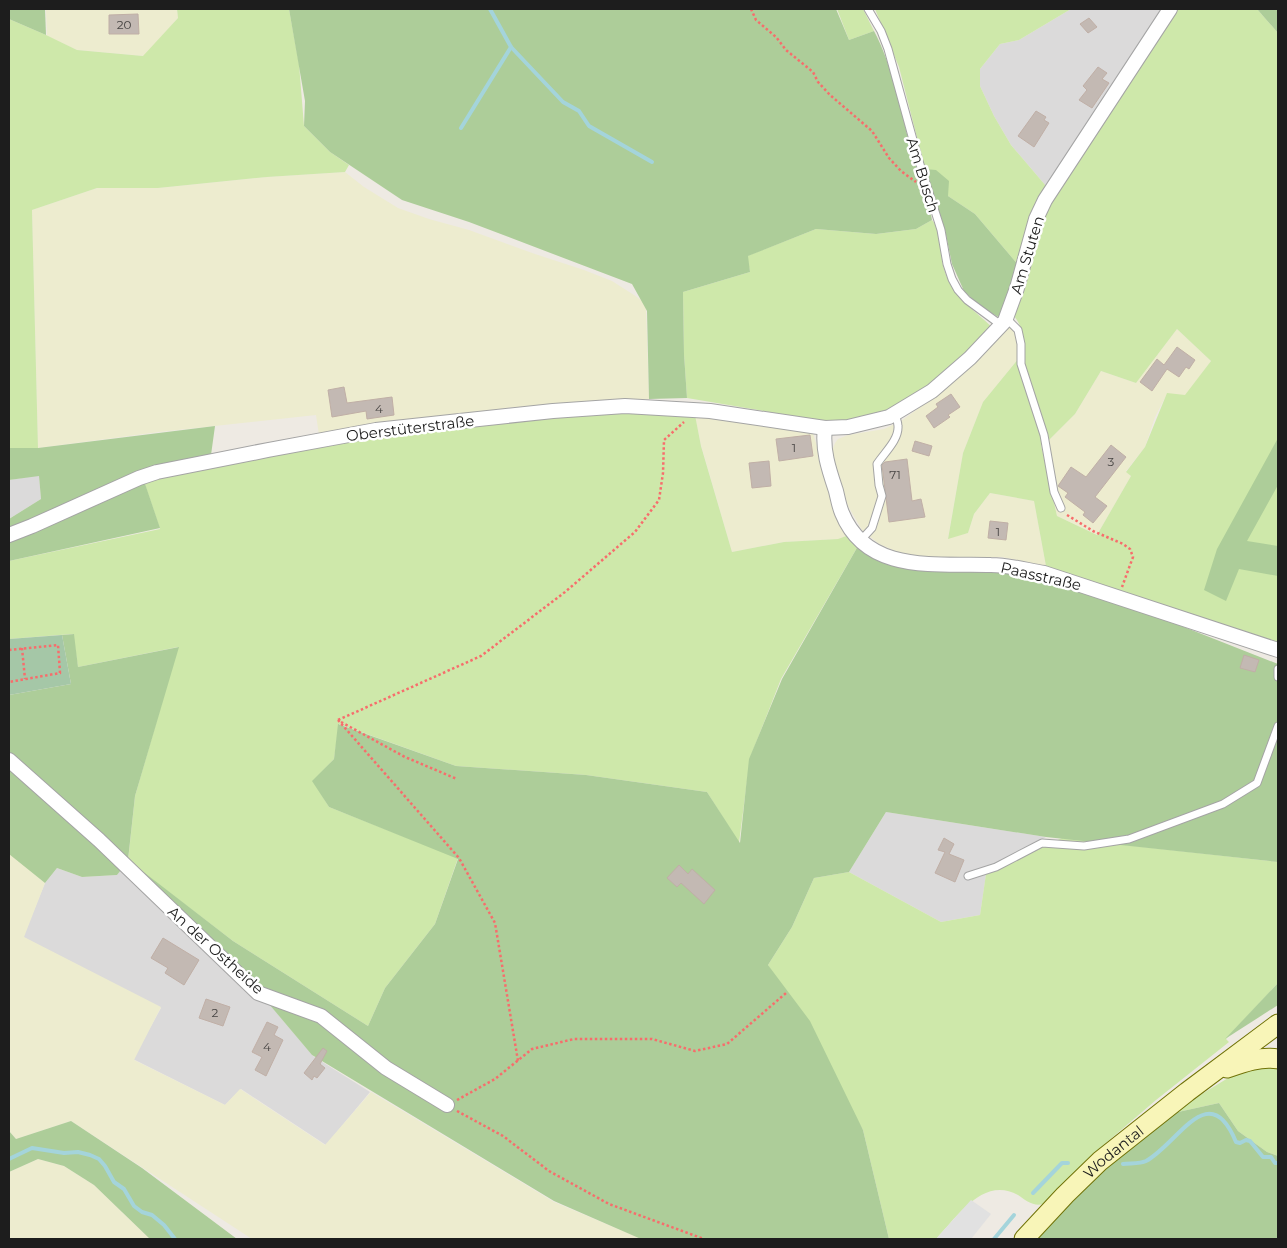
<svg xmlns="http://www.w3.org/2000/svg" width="1287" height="1248" viewBox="0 0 1287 1248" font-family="Montserrat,sans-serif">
	<rect width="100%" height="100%" fill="#eeeae3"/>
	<!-- residential -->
	<g fill="#dbdada">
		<path d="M1071,9h93l-118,177 -35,-41 -17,-29 -14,-30v-17l20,-25 19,-4z"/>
		<path d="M39,475l2,24 -32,20v-39z"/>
		<path d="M886,812l160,25 -34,20 -25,11 -7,47 -39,7 -92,-50z"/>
		<path d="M124,865l141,134 48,57 57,36 -44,53 -85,-56 -16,16 -92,-46 28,-51 -138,-71 22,-54 12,-15 25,9 35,-2z"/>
	</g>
	<!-- farmland -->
	<g fill="#edeccf">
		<path d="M46,9h131l1,9 -34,38 -67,-6 -30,-14z"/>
		<path d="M345,172l19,15 34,21 31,11 40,11 66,24 49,16 28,11 22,14 7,5 5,7 3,92 -145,9v4l-185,23 -3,-20 -157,17 -121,16 -6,-238 65,-22h61l109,-11z"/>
		<path d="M1008,322l8,8 3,10v18l-36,44 -20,51 -15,85 20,-5 6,-19 16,-21 44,8 12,65 -44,-9 -70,1 -32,-5 -21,-9 -17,-14 -14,-24 -10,-32 -6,-23 3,-8 3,-4 10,-4 36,-6 17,-8 36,-26z"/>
		<path d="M1177,329l34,32 -26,35 -18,-2 -12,23 -10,30 -19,24 5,5 -34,59 -40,-19 -16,-71 7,-4 27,-27 26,-43 35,12z"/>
		<path d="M695,416l117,14 15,49 22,56 -11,4 -54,3 -52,10 -31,-107z"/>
		<path d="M9,853l36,30 -21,54 137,70 -27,53 91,45 15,-16 85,56 46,-53 183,110 88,37h-390l-181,-118 -55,18 -7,-8z"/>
		<path d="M38,1159l26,7 30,19 56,54h-141v-67z"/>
	</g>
	<!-- grass -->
	<g fill="#cee8aa">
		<path d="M177,9h112l10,55 5,62 26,26 19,13 -4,7 -78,5 -109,11h-61l-65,22 6,238h-29v-429l37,16 31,15 66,6 35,-38z"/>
		<path d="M837,9h26l11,22 -25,9z"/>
		<path d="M875,9h196l-52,31 -19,4 -20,25v17l14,30 17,29 35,41 -26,81 -45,-53 -27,-18 -23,-27 -26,-102z"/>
		<path d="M1178,9h79l21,24v610l-232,-77 -12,-65 -44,-8 -16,21 -6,19 -20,6 15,-86 20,-51 36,-44 24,86 -2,1 16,71 40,19 34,-59 -5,-4 19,-25 22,-54 18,2 26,-34 -34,-32 -41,54 -35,-12 -26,43 -27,27c-6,-27 -19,-53 -24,-80 -3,-17 3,-29 -10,-45h-3l30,-94 12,-27z"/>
		<path d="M932,220c12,13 7,33 12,49 7,26 30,41 49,59l-62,58 -38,23 -38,11 -33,1 -135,-23 -3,-44 -1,-62 67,-20 -3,-16 69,-27 60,5 40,-5z"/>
		<path d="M625,410l70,5 6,31 31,106 52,-10 54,-3 11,-4 9,11 -77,133 -31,79 -11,85 -32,-51 -121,-17 -130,-9 -117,-42 -5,35 -21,22 16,26 129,51 -23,66 -50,64 -17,38 -135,-85 -105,-80 7,-65 43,-149 -100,20 -5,-33 -64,5v-78l151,-32 -16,-47 68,-16 166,-32z"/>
		<path d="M1062,838l216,24v121l-52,56 3,3 -73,58 -63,54 -50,50c-9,3 -18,-4 -25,-9 -35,-19 -61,22 -82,44h-47l-26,-109 -95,-165 24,-38 22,-49 35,-6 92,50 39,-7 6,-41z"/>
		<path d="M1260,1066l18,1v89l-11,-4 -29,-21 -19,-28 -50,11 64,-39z"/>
	</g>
	<!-- forest -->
	<g fill="#adcd99">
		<path d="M9,9h36l1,26 -37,-16z"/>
		<path d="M289,9h547l13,31 25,-9c19,36 27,79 37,119 7,24 17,46 21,70l-16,9 -40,5 -60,-5 -68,27 2,16 -67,20 1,62 3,44 -38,1 -2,-88 -15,-27 -163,-62 -67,-22 -72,-48 -26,-26 1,-25z"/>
		<path d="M1257,9h21v24z"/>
		<path d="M925,169l11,1 13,11 -1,15 27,18 45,53 -20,51 -20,-12 -16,-15 -12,-27 -7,-34z"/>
		<path d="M215,426l-4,29 -70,17 19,56 -151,33v-42l32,-20 -2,-23 -30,4v-32h29z"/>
		<path d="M1278,438v47l-31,56 31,5v30l-39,-7 -13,32 -22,-11 13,-41z"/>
		<path d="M858,546l38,20h95l117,31 170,67v198l-232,-25 -160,-25 -37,60 -35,6 -22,49 -24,38 42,56 53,109 26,109h-248l-87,-38 -242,-146 -54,-64 -130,-130 -11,14 -35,2 -25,-9 -12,15 -36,-29v-159l62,-11 -9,-49 12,-1 4,33 101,-20 -44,149 -7,64 105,81 135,85 17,-38 50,-64 23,-65 -129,-52 -17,-26 22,-22 4,-35 118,42 130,9 121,17 33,51 9,-84 33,-80z"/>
		<path d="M1278,983v22l-53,34z"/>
		<path d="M1219,1103l19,28 29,21 11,4v83h-241l15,-18 61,-60 56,-47z"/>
		<path d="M71,1121l71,47 95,71h-87l-56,-54 -30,-19 -26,-7 -29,13v-41l7,8z"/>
	</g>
	<!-- cemetery -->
	<path fill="#a5c7a7" d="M62,635l9,49 -62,11v-56z"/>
	<!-- parking -->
	<path fill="#e1e1e1" d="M971,1200l20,14 -20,25h-35z"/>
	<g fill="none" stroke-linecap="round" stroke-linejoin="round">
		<!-- stream -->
		<g stroke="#a4d4db" stroke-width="4">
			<path d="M511,47l52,55 16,9 10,15 63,36"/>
			<path d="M461,128l50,-81 -21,-38"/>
			<path d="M9,1159l23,-11 32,5 14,-1 12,3 9,4 6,7 9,16 10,7 10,17 8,6 10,3 12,10 11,14"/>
			<path d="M1123,1164c7,-1 17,0 23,-3 32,-17 63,-85 90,-19l4,1 6,-3 4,1 13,16h8l4,6h3"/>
			<path d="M1033,1193l29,-30h6"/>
			<path d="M994,1239l20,-24"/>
		</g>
	</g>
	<!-- building -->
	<g fill="#c3b9b3" stroke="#c0afa6">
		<path d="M138,14l1,20h-30v-19z"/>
		<path d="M1089,18l8,9 -9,6 -8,-9z"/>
		<path d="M1098,67l9,6 -5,6 7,4 -17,25 -13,-8 8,-10 -4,-4z"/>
		<path d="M1036,111l10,6 -2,3 5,3 -15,24 -16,-11z"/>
		<path d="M1177,347l18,13 -6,9 -3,-2 -7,10 -12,-8 -15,22 -12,-9 17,-23 7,6z"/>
		<path d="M344,387l3,16 45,-6 2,18 -27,4 -1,-8 -34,6 -4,-27z"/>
		<path d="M951,394l9,13 -12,8 2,2 -16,11 -8,-12 12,-9 -2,-3z"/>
		<path d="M810,435l3,21 -34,5 -3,-22z"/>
		<path d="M915,441l17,5 -3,10 -17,-5z"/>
		<path d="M1111,445l15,12 -31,40 12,9 -14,17 -10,-8 2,-3 -20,-15 3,-4 -10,-7 13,-19 15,10z"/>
		<path d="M907,459l5,42 9,-2 4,18 -36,5 -7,-57 3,-3z"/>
		<path d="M769,461l2,25 -19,2 -3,-25z"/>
		<path d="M990,521l18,2 -2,17 -18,-2z"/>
		<path d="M1244,655l15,5 -4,12 -15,-4z"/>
		<path d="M944,838l10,6 -5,10 15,6 -9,22 -20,-9 10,-21 -7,-2z"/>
		<path d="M679,865l9,9 4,-5 23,21 -11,14 -23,-21 -4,4 -10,-9z"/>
		<path d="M163,938l36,22 -15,25 -19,-12 3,-5 -17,-10z"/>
		<path d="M206,999l24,8 -7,19 -24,-8z"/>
		<path d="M267,1022l11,5 -4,8 9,5 -17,36 -11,-6 7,-13 -10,-5z"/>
		<path d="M323,1048l4,3 -7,13 5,4 -8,10 -3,-2 -2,4 -8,-7z"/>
	</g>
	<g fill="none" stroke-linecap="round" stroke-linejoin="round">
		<!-- lane casing -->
		<g stroke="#a4a4a4" stroke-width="9">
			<g id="lane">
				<path d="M868,9l13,22 7,18 30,109 23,72 6,34 5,15 6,11 9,10 34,25"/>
				<path d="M1006,318l12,12 3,14v20l23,71 10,57 7,16"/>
				<path d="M861,540l11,-12 10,-32 -3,-11 -2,-21c7,-11 22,-24 21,-38 0,-4 -2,-8 -3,-12"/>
				<path d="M1278,669v8"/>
				<path d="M968,876l28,-9 46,-24 42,3 45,-7 94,-35 34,-21 21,-57"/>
			</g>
		</g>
		<!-- street casing -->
		<g stroke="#a4a4a4" stroke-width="16">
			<g id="street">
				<path d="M825,428c-3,22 4,42 11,63 2,8 3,15 6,22 25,62 96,50 149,52 18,0 35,5 53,8l234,77"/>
				<path d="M9,535l23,-9 107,-48 18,-6 111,-22 108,-20 177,-19 72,-5 85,5 115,17 23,-1 41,-10 43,-26 38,-33 35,-37 12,-33 19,-69 9,-19 125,-191"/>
				<path d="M9,760l90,80 159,153 63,23 65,52 61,37"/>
			</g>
		</g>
		<!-- secondary casing -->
		<g stroke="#707207" stroke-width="21">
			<g id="secondary">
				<path d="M1227,1068c17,-6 34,-12 51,-9"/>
				<path id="s1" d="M1024,1239l41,-44 35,-34 87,-69 91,-68"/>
			</g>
		</g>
		<!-- path -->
		<g stroke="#f76d6c" stroke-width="2.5" stroke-dasharray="2.5 2.5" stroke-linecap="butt">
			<path d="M751,9l5,11 20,17 10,13 27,22 5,10 12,13 42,36 17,27 12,13 15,11"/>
			<path d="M1067,515l26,16 30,13 7,5 3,8 -11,30"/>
			<path d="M22,648l3,31"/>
			<path d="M9,650l49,-5 2,28 -51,9"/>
			<path d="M338,720l143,-64 84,-64 70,-60 24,-32 4,-27 1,-33 20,-18"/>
			<path d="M338,720l121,138 36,65 23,138"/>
			<path d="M341,722l64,35 52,22"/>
			<path d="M457,1100l38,-21 37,-30 42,-10h78l43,12 32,-7 59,-51"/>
			<path d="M457,1111l46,25 46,35 60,33 95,35"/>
		</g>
		<!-- lane -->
		<use href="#lane" stroke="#fff" stroke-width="7"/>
		<!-- street -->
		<use href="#street" stroke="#fff" stroke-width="14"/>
		<!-- secondary -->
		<use href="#secondary" stroke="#f8f5b8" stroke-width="19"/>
	</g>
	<g text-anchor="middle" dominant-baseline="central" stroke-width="5" stroke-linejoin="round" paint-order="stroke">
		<!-- number labels -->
		<g font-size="12" fill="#464442">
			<text x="124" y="24">20</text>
			<text x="379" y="408">4</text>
			<text x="794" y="447">1</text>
			<text x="1111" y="461">3</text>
			<text x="895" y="474">71</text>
			<text x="998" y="531">1</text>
			<text x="215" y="1012">2</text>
			<text x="267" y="1046">4</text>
		</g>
		<!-- street labels -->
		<g font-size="15" fill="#1d1d1d" stroke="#fff">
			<text transform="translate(923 175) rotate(73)">Am Busch</text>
			<text transform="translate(1027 255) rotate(-73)">Am Stuten</text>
			<text transform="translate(410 428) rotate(-7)">Oberstüterstraße</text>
			<text transform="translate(1041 576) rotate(13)">Paasstraße</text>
			<text transform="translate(216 950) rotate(42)">An der Ostheide</text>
			<text stroke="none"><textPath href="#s1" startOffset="125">Wodantal</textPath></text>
		</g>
	</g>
	<!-- border -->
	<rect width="1287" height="1248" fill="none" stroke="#1d1d1d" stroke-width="20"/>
</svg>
